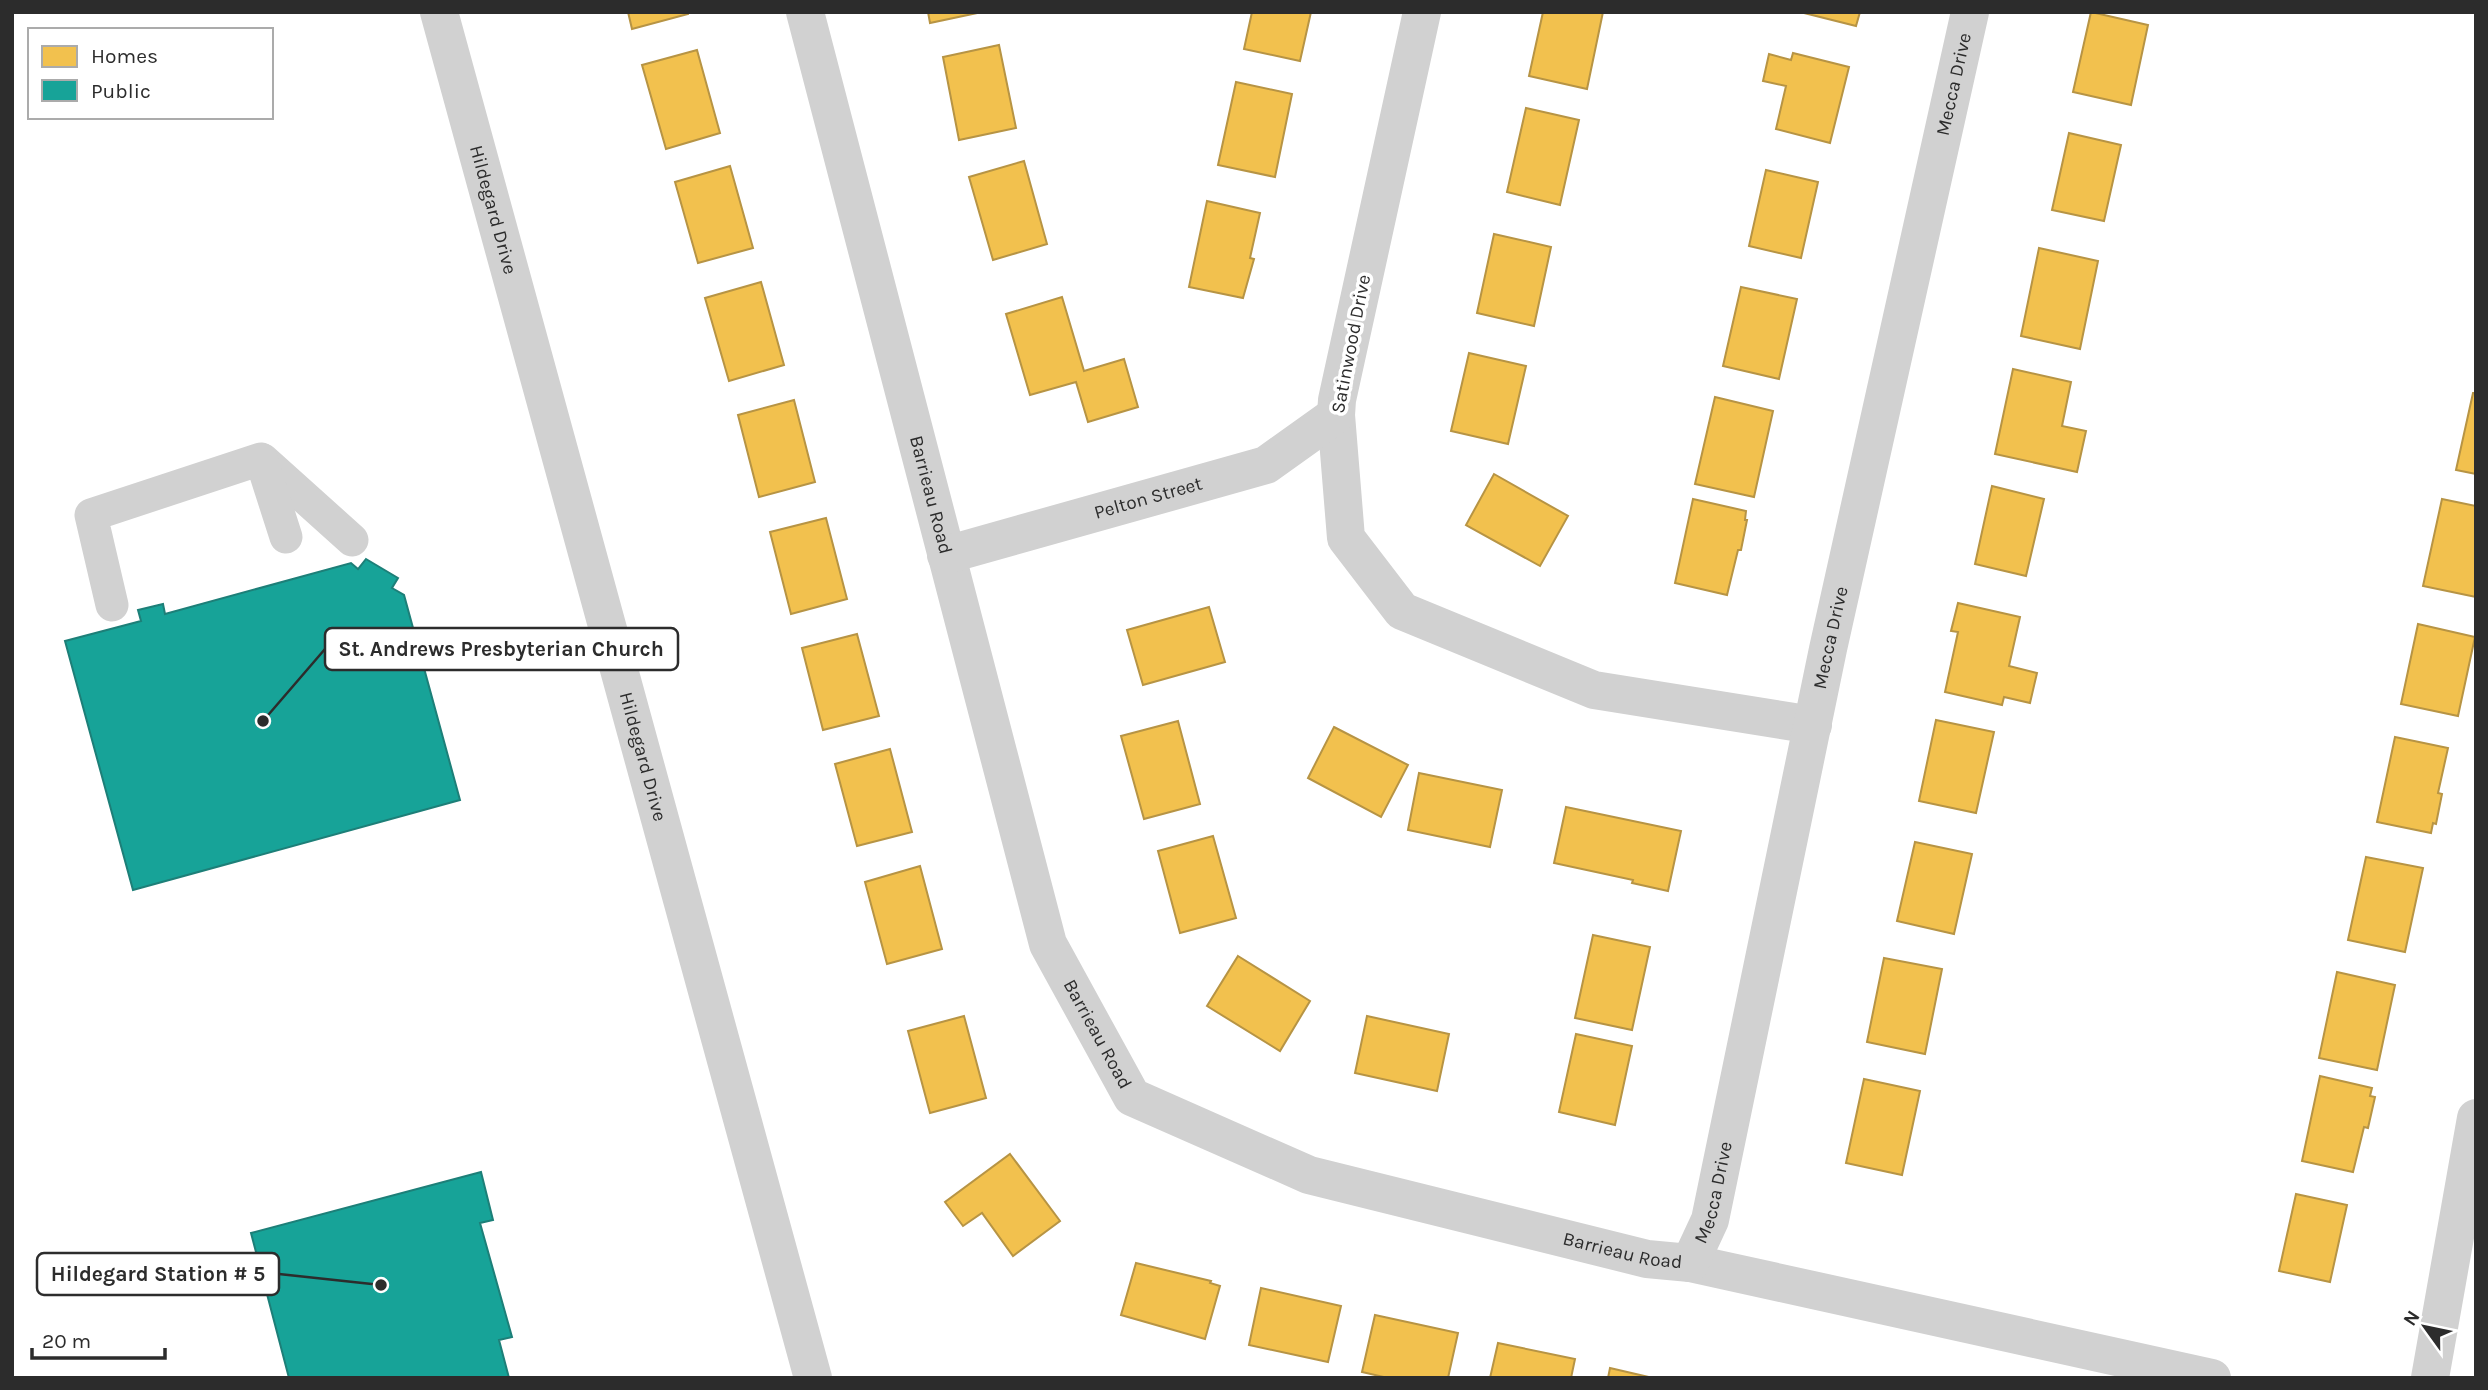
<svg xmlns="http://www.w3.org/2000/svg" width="2488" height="1390" viewBox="0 0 2488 1390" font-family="Karla,sans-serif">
	<rect width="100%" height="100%" fill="#fff"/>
	<!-- homes -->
	<g fill="#f2c14e" stroke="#b79444" stroke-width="2">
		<path d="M628,12h60v2l-56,15z"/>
		<path d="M928,12h54l-52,11z"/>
		<path d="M1252,12h59l-11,49 -56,-12z"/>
		<path d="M1543,12h60l-16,77 -58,-13z"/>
		<path d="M1800,12h60l-4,14z"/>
		<path d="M2091,12l57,13 -17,80 -58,-13z"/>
		<path d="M999,45l17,83 -57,12 -16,-83z"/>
		<path d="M697,50l23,83 -54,16 -24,-84z"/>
		<path d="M1793,53l56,14 -19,76 -54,-14 10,-43 -23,-5 6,-27 22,6z"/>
		<path d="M1236,82l56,12 -17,83 -57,-12z"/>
		<path d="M1526,108l53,12 -19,85 -53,-13z"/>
		<path d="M2069,133l52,12 -17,76 -52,-11z"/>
		<path d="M1024,161l23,83 -54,16 -24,-83z"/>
		<path d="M730,166l23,82 -55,15 -23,-81z"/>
		<path d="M1766,170l52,12 -17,76 -52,-12z"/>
		<path d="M1207,201l53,12 -10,45 4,1 -11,39 -54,-11z"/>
		<path d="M1494,234l57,13 -17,79 -57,-13z"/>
		<path d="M2039,248l59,13 -18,88 -59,-13z"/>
		<path d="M761,282l23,83 -55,16 -24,-83z"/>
		<path d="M1741,287l56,12 -18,80 -56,-13z"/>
		<path d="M1062,297l22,74 40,-12 14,48 -50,15 -12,-40 -46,13 -24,-81z"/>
		<path d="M1469,353l57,13 -18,78 -57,-13z"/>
		<path d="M2013,369l58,13 -9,44 24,5 -9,41 -82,-18z"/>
		<path d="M2473,393h3v81l-20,-4z"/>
		<path d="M1715,397l58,14 -19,86 -59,-13z"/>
		<path d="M794,400l21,82 -56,15 -21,-82z"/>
		<path d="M1494,474l74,42 -28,50 -74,-41z"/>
		<path d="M1992,486l52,13 -18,77 -51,-12z"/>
		<path d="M1693,499l53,12 -1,9h2l-6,30h-3l-11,45 -52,-12z"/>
		<path d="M2442,499l34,7v91l-53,-11z"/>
		<path d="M826,518l21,81 -56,15 -21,-82z"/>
		<path d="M1958,603l62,14 -11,49 28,7 -7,30 -26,-6 -2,8 -57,-13 13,-60 -7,-1z"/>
		<path d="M1209,607l16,55 -82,23 -16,-55z"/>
		<path d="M2418,624l57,13 -17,79 -57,-12z"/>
		<path d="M857,634l22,82 -56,14 -21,-82z"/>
		<path d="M1936,720l58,12 -18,81 -57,-12z"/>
		<path d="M1178,721l22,83 -56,15 -23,-83z"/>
		<path d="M1334,727l74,38 -27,52 -73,-39z"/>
		<path d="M2395,737l53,11 -10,45 4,1 -6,30 -3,-1 -2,10 -54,-11z"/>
		<path d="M890,749l22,83 -55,14 -22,-82z"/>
		<path d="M1419,773l83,17 -12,57 -82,-17z"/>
		<path d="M1566,807l115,24 -13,60 -36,-8 1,-3 -79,-17z"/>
		<path d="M1213,836l23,82 -56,15 -22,-82z"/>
		<path d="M1915,842l57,12 -18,80 -57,-13z"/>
		<path d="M2366,857l57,11 -18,84 -57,-12z"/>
		<path d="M920,866l22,83 -55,15 -22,-82z"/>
		<path d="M1593,935l57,12 -18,83 -57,-12z"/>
		<path d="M1238,956l72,45 -30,50 -73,-45z"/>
		<path d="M1884,958l58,11 -17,85 -58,-12z"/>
		<path d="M2337,972l58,13 -18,85 -58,-12z"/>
		<path d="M964,1016l22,82 -56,15 -22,-82z"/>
		<path d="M1367,1016l82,18 -12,57 -82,-18z"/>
		<path d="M1576,1034l56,12 -17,79 -56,-13z"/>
		<path d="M2320,1076l52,12 -2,8 5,1 -7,31 -4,-1 -11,45 -51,-11z"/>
		<path d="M1864,1079l56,12 -18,84 -56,-12z"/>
		<path d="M1010,1154l50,67 -47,35 -31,-43 -19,13 -18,-24z"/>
		<path d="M2296,1194l51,11 -17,77 -51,-11z"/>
		<path d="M1136,1263l75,18 -1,2 10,3 -15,53 -84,-24z"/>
		<path d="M1261,1288l80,18 -13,56 -79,-17z"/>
		<path d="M1375,1315l83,18 -10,45h-60l-26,-6z"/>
		<path d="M1498,1343l77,16 -4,19h-81z"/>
		<path d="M1610,1368l43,10h-45z"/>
	</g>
	<!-- public -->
	<g fill="#17a398" stroke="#1d7f78" stroke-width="2">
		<path d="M366,559l32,19 -6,10 12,7 56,205 -327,90 -68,-249 76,-20 -3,-11 25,-6 2,10 186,-51 7,6z"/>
		<path d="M481,1172l12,48 -13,3 32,114 -13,3 10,38h-220l-38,-145z"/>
	</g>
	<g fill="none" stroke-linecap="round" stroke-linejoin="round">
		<!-- pedestrian -->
		<g stroke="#d1d1d1" stroke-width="33">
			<path d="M263,460l89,80"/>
			<path d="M112,605l-21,-90 170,-56 25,78"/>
		</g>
		<!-- minor -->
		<g stroke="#d1d1d1" stroke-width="38">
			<path id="s1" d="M805,12l243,932 84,153 177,78 338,84 43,4 522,115"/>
			<path d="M1422,12l-85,388 -1,15 10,123 56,73 192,79 219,35"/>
			<path id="s2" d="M946,555l320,-90 70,-50"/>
			<path id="s3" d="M1690,1263l20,-43 118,-571 142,-637"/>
			<path d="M2430,1378l46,-260"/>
		</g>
		<!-- tertiary -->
		<path stroke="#d1d1d1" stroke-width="38" id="s4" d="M439,12l374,1366"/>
	</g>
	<g text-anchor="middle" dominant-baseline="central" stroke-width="7" stroke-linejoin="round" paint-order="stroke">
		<!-- street labels -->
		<g font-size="19" fill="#2c2c2c" stroke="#fff">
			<text stroke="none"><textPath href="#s3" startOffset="1209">Mecca Drive</textPath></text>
			<text stroke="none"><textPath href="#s4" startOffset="205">Hildegard Drive</textPath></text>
			<text transform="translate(1351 344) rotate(-79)">Satinwood Drive</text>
			<text stroke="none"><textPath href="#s1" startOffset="499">Barrieau Road</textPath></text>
			<text stroke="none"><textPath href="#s2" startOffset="210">Pelton Street</textPath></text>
			<text stroke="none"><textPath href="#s3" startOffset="642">Mecca Drive</textPath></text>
			<text stroke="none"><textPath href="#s4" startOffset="772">Hildegard Drive</textPath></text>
			<text stroke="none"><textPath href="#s1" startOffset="1066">Barrieau Road</textPath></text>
			<text stroke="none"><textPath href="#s3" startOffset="75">Mecca Drive</textPath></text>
			<text stroke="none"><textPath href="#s1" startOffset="1654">Barrieau Road</textPath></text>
		</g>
	</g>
	<!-- callouts -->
	<path fill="none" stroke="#2c2c2c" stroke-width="2.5" d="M263 721L325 649M381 1285L279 1274"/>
	<g fill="#2c2c2c" stroke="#fff" stroke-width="2.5">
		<circle cx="263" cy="721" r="7"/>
		<circle cx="381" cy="1285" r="7"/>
	</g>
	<g fill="#fff" stroke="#2c2c2c" stroke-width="2.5">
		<rect x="325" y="628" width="353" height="42" rx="7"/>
		<rect x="37" y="1253" width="242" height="42" rx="7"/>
	</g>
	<g font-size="21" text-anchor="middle" font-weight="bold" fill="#2c2c2c">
		<text x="501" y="656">St. Andrews Presbyterian Church</text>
		<text x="158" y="1281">Hildegard Station # 5</text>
	</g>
	<!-- border -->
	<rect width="2488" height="1390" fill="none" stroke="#2c2c2c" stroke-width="28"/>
	<!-- legend -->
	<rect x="28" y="28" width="245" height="91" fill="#ffffff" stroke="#ababab" stroke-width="2"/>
	<rect x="42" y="46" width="35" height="21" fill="#f2c14e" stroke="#ababab" stroke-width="2"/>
	<text x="91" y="63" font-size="21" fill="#2c2c2c">Homes</text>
	<rect x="42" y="80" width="35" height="21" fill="#17a398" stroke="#ababab" stroke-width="2"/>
	<text x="91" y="98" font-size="21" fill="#2c2c2c">Public</text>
	<!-- north arrow -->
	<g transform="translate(2425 1327) rotate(303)" stroke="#ffffff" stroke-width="5" paint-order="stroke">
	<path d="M0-5L12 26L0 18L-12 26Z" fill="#2c2c2c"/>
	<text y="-10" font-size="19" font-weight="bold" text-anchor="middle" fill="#2c2c2c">N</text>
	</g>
	<!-- scale -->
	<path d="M32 1348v10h133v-10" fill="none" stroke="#2c2c2c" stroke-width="3.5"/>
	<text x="42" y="1348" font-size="21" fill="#2c2c2c" stroke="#ffffff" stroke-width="5" paint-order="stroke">20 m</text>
</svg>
